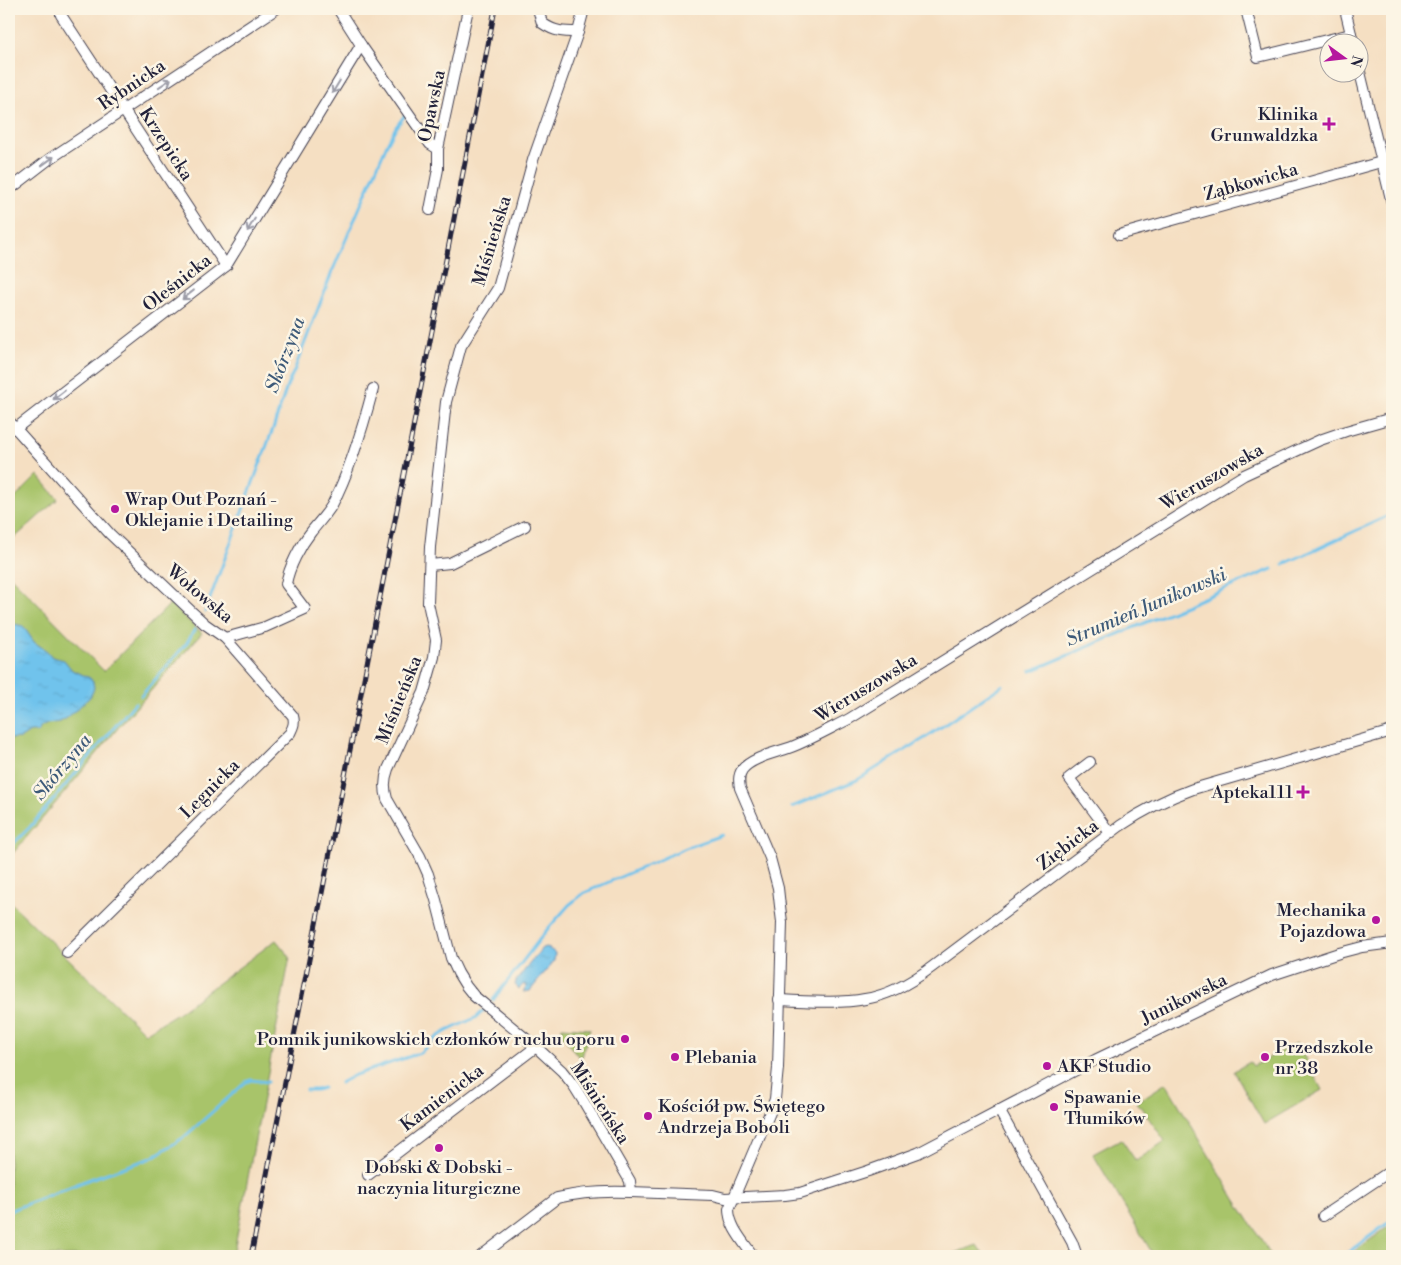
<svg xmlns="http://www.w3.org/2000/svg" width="1401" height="1265" viewBox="0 0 1401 1265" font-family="'Libre Bodoni',serif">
	<defs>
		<pattern id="water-ripples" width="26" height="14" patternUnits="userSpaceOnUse" patternTransform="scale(1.25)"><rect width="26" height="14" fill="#70c3ec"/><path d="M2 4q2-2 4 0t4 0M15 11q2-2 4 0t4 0" fill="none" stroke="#61a7cb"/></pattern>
	</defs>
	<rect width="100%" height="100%" fill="#fcf5e5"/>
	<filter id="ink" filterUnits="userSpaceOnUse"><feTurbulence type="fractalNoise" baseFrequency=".02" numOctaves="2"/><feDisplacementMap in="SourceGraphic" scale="10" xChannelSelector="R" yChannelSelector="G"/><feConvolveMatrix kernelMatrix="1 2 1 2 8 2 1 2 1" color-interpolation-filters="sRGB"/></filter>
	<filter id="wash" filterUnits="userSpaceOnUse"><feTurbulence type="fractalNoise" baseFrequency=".0096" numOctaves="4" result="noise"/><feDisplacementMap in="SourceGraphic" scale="20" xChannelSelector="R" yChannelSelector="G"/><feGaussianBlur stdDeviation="1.12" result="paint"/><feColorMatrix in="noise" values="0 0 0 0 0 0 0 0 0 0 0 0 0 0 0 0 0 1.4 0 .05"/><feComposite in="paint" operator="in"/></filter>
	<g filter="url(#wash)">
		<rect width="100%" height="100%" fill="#f5dfc2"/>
		<!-- green -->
		<g fill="#a8c46b" stroke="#657353">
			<path d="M38,475l20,24 -49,44v-39z"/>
			<path d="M9,575l95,96 66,-67 32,29 -84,95 -32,39 -77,91z"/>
			<path d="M9,901l136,132 34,-21 97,-72 14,17 -57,299h-224z"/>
			<path d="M562,1027l28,2 -8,28 -4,-1 -17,-22z"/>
			<path d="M1297,1043l25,47 -58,34 -30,-53 16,-9 3,4z"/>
			<path d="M1166,1083l69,116 37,57h-118l-61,-102 28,-15 15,22 29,-20 -28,-39z"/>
			<path d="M1392,1224v32h-44z"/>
			<path d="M977,1245l7,11h-38z"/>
		</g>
		<!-- water -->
		<g fill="url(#water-ripples)" stroke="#497294">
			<path d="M15,624l8,2 11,16 13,9 5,6 12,3 8,10 18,8 3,4 1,5 -1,4 -3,6 -23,21 -7,4 -13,2 -6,3 -3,5h-8l-9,6 -12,1v-114z"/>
			<path d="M547,947l8,6 -1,8 -24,30 -7,1 4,-6 -3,-2 -5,5 -4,-4 1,-4 26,-33z"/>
		</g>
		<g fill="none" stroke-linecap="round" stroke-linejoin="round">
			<!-- stream -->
			<g stroke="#70c3ec" stroke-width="3">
				<path d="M1284,564l108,-50"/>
				<path d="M205,612l69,-186 13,-40 7,-15 38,-99 55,-128 9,-17 9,-12"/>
				<path d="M1031,671l241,-102"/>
				<path d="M141,696l45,-52 9,-15"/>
				<path d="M792,807l65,-27 68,-42 78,-53"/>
				<path d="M9,848l21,-21 105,-124"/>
				<path d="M493,1000l53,-69 23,-26 15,-12 104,-46 34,-12"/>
				<path d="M340,1083l15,-8 65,-22 17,-16 10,-6 30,-14 6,-6"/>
				<path d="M306,1090h10l7,-2"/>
				<path d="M9,1211l81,-32 61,-21 32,-20 63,-56 5,-2 17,2"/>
				<path d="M1343,1256l49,-36"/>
			</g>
		</g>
	</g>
	<g filter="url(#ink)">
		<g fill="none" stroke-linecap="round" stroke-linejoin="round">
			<!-- minor casing -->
			<g stroke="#423e4f" stroke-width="12">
				<g id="minor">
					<path d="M338,9l23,36 69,99 8,5"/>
					<path d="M538,9l4,14c13,9 21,9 36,9"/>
					<path d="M584,9l-6,23 -45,128 -35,128 -37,58 -15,56 -16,145 -2,56 8,37 -2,17 -10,35 -36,77c-4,11 -4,19 -1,30l33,57 8,18 8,26 15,58 7,15 8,13 8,10 62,51 26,24 12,15 10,16 46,79 1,11 82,3 12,3 60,-3 15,-2 68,-22 50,-18 177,-93 177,-85 67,-22 23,-6 30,-4"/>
					<path d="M1246,9l12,48 93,-23"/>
					<path d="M1345,9l8,33"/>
					<path d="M61,15l165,251"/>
					<path d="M1358,64l34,139"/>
					<path d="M9,190l39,-30 228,-151"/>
					<path d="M430,210l8,-41v-20l30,-140"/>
					<path d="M1119,235l273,-76"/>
					<path d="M9,421l101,113 82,78 13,12 20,14 68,78c2,7 0,11 -3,17l-223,220"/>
					<path d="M15,429l211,-163 135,-221"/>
					<path d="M430,565l20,-2 75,-37"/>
					<path d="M225,638l40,-11 40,-18 -19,-25c3,-17 14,-38 25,-52 7,-9 15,-17 21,-27 18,-34 31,-78 41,-116"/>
					<path d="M1090,762l-21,16 41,55"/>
					<path d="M779,1000c26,1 61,4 86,-1 25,-4 47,-17 67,-32l188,-141c25,-17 45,-27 73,-37l199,-58"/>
					<path d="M999,1110l73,132 5,14"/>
					<path d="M368,1175l168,-128"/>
					<path d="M1323,1216l69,-46"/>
					<path d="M481,1256l76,-58c24,-6 50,-7 74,-6"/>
					<path d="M753,1256c-9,-14 -24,-29 -24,-47l42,-99 4,-11 3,-31 4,-146 -2,-16 -2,-18 -8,-30 -30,-70c-1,-6 -2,-12 2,-18 9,-13 38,-18 52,-24 19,-8 37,-18 55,-27l395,-244 76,-35 26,-9 46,-13"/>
				</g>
			</g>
			<!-- minor -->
			<use href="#minor" stroke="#fff" stroke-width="10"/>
			<!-- rail casing -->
			<g stroke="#22223b" stroke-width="5">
				<path id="rail" d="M251,1256l244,-1247"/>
			</g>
			<!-- rail -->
			<use href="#rail" stroke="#fcf5e5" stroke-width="3" stroke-dasharray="9" stroke-linecap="butt"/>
		</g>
		<!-- one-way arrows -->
		<defs><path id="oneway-shaft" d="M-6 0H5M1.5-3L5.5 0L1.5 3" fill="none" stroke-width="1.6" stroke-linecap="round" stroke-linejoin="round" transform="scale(1.25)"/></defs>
		<g stroke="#9c9ca7">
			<use href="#oneway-shaft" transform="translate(165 83) rotate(-34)"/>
			<use href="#oneway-shaft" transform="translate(336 87) rotate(121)"/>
			<use href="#oneway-shaft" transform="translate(48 161) rotate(-36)"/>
			<use href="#oneway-shaft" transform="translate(251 225) rotate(121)"/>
			<use href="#oneway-shaft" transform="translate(188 295) rotate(142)"/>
			<use href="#oneway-shaft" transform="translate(59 395) rotate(142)"/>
		</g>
	</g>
	<!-- markers -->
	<g fill="#b5179e" stroke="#fcf5e5" stroke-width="2">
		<path d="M1326.5 116.5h5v5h5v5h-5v5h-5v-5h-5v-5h5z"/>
		<circle cx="115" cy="509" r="5"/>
		<path d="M1300.5 784.5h5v5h5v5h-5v5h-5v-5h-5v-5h5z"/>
		<circle cx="1376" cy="920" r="5"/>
		<circle cx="625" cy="1039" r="5"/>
		<circle cx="675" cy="1057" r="5"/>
		<circle cx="1265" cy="1057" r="5"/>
		<circle cx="1047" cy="1066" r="5"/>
		<circle cx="1054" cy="1107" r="5"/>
		<circle cx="648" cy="1116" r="5"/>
		<circle cx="439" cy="1148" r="5"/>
	</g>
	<g text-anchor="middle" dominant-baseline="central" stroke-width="5" stroke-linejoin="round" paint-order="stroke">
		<!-- street labels -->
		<g font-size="18" fill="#22223b" stroke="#fcf5e5">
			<text transform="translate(132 85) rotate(-34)">Rybnicka</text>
			<text transform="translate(432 106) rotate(-78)">Opawska</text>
			<text transform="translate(166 144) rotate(57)">Krzepicka</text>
			<text transform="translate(1251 182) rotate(-16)">Ząbkowicka</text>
			<text transform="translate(492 241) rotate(-73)">Miśnieńska</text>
			<text transform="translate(177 283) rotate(-38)">Oleśnicka</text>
			<text transform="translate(1212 477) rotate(-30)">Wieruszowska</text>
			<text transform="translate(200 594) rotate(40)">Wołowska</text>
			<text transform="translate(866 688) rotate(-31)">Wieruszowska</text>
			<text transform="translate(399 700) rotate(-68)">Miśnieńska</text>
			<text transform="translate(210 789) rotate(-45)">Legnicka</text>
			<text transform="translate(1068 845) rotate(-37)">Ziębicka</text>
			<text transform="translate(1184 999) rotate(-26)">Junikowska</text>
			<text transform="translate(442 1098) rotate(-37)">Kamienicka</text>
			<text transform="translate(600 1103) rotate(57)">Miśnieńska</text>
		</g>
		<!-- poi labels -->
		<g font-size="18" fill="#22223b" stroke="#fcf5e5" text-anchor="start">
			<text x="1318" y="114" text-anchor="end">Klinika<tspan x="1318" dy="21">Grunwaldzka</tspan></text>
			<text x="125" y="499">Wrap Out Poznań -<tspan x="125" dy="21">Oklejanie i Detailing</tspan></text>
			<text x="1293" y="792" text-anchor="end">Apteka111</text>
			<text x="1366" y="910" text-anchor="end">Mechanika<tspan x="1366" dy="21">Pojazdowa</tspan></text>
			<text x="615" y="1039" text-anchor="end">Pomnik junikowskich członków ruchu oporu</text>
			<text x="1275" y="1047">Przedszkole<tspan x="1275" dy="21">nr 38</tspan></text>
			<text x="685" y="1057">Plebania</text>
			<text x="1057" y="1066">AKF Studio</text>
			<text x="1064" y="1097">Spawanie<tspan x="1064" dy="21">Tłumików</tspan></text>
			<text x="658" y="1106">Kościół pw. Świętego<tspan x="658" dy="21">Andrzeja Boboli</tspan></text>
			<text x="439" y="1167" text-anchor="middle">Dobski &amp; Dobski -<tspan x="439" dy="21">naczynia liturgiczne</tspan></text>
		</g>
		<!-- water labels -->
		<g font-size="19" font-style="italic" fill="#3d5a79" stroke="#fcf5e5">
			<text transform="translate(285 355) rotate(-69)">Skórzyna</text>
			<text transform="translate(1146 607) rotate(-23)">Strumień Junikowski</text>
			<text transform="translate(62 767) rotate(-50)">Skórzyna</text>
		</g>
	</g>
	<!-- margin -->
	<rect width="1401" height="1265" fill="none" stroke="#fcf5e5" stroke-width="30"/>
	<!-- north arrow -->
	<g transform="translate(1344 58) rotate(105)"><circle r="24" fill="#fcf5e5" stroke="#a5a1a1"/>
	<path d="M0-4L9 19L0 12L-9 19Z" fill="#b5179e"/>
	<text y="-8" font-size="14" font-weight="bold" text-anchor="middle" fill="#22223b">N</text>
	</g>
</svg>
